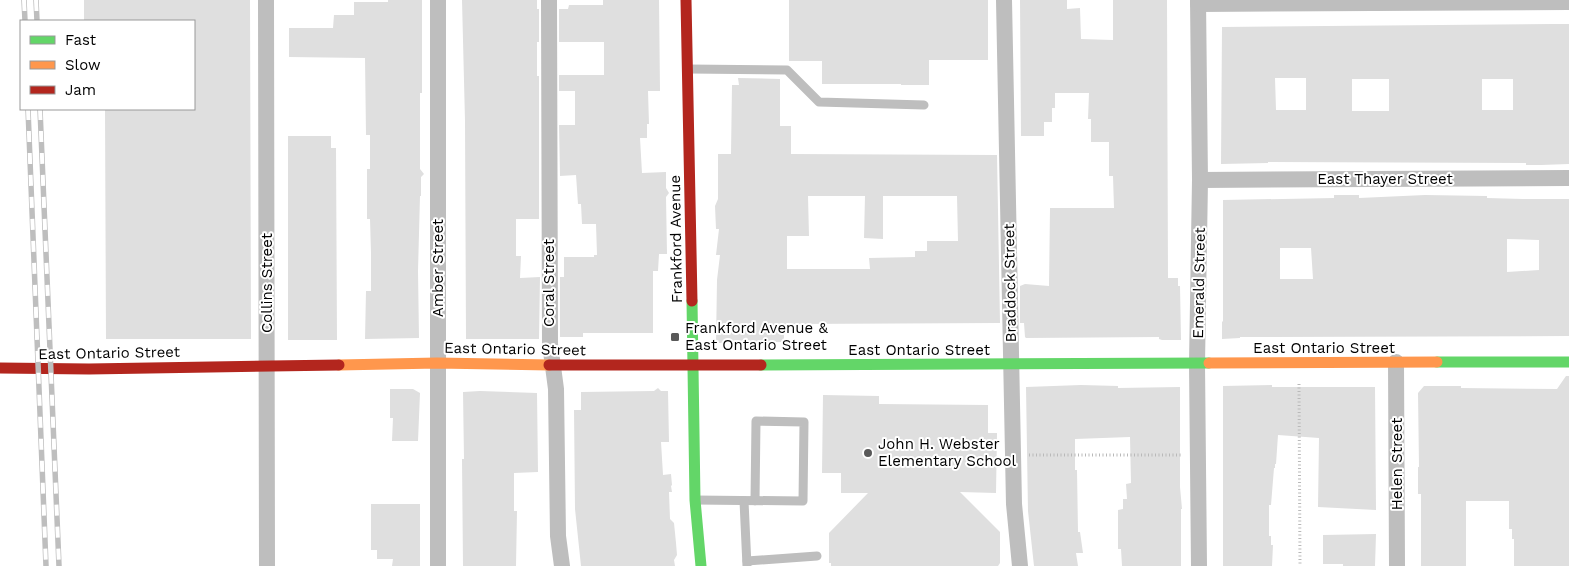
<svg xmlns="http://www.w3.org/2000/svg" width="1569" height="566" viewBox="0 0 1569 566" font-family="'Work Sans',sans-serif">
	<rect width="100%" height="100%" fill="#fff"/>
	<!-- building -->
	<g fill="#dfdfdf" fill-rule="evenodd">
		<path d="M84,0h166l1,339h-145l-1,-230h89v-88h-110z"/>
		<path d="M388,0h34v93h-2v76l4,5 -3,3v19h-1l-2,75 1,67 -54,1 1,-48h5v-38l-1,-34h-3v-50h3v-34h-4l-1,-77 -76,-1v-29h44l1,-13h20v-13h34z"/>
		<path d="M462,0h75v9h2v33h-2v34h2v143h-23v37h5l-1,22 20,-1 -1,62h-73l-1,-218z"/>
		<path d="M603,0h56l1,91h-12l1,33h-2v14h-7l2,35 24,-1v16l3,5 -3,4 1,57h-8l-1,17h-5v62h-70v4h-23v-60h4v-20h30v-2h3l-1,-31h-14l-1,-20h-3l-2,-29 -16,1 -1,-51h16v-34h-16v-16h45v-33h-45v-33h9l1,-4h34z"/>
		<path d="M789,0h199v60h-59v25h-28v-1h-79v-23h-33z"/>
		<path d="M1020,0h47v9l13,-1 1,31 32,1v-40h54l1,278h10v8h2l1,54h-19l-3,-1v-2l-133,1 -1,-1 -1,-14h-4v-37l5,-2 24,2 1,-78h64l-1,-32h-4v-34h-18v-23h-3l1,-26h-34v15h-3v14h-8v14h-23z"/>
		<path d="M1553,24h16v140l-28,1h-15v-2l-258,-1v1l-47,1 1,-137zM1275,78h31v32h-30zM1352,79h37v32h-37zM1482,79h31v31h-31z"/>
		<path d="M738,78l42,1v47h11v28l206,1 3,168 -206,1 -10,7v11l-68,1 1,-63 3,-25h-4l3,-26h-3l-1,-23 3,-7v-45h13l1,-69h7zM808,196h57l-1,42 19,1v-43h74l1,45h-31v10h-12v6l-46,1 1,11h-83v-33h22z"/>
		<path d="M288,136h43v12h5l1,192h-49z"/>
		<path d="M1334,195h25v3l66,-3 62,1v2l36,1h46v137l-329,1v1l-18,1v-18l1,1v-122l111,-2zM1507,239l32,1v30l-32,2zM1280,248h31l2,31h-33z"/>
		<path d="M1566,376h3v190h-55v-27h-2v-10h-3v-28h-43v65h-45v-72h-3v-27h1l-1,-74 6,-7h37v2l96,1z"/>
		<path d="M1081,385l37,1v2l62,-1v100l2,22h-1v57h-59l-1,-17h-3v-39l5,-1v-10h4l-1,-15 5,-1 -1,-46 -55,2v31h2l1,62h2l3,21h-7l2,13h-44l-6,-55 -2,-124z"/>
		<path d="M1272,385v2h103l1,123 -58,-3 1,-69 -41,-3 -2,29h-1v4h-1l-3,37h-2v31h2v9h2l-1,21h-49v-180z"/>
		<path d="M658,388l3,3h7l1,51h-8l2,33 8,-1 1,11 -1,1 1,6h-3l1,27 4,4 2,20 1,12 -3,5 1,6h-94l-6,-57 -1,-99h7v-18l73,-1z"/>
		<path d="M390,389h23l7,4 -2,48h-26l1,-23h-3z"/>
		<path d="M480,391l57,2 1,79 -24,1v38h3l-1,55h-53l-1,-107h2l-1,-67z"/>
		<path d="M823,395l56,1v8l109,1v28h9l-1,60 -36,-1 40,40v31l-2,3h-167v-3h-2v-30l39,-40h-27v-20h-19z"/>
		<path d="M371,504h49v62h-28l1,-7h-16v-9h-6z"/>
		<path d="M1376,534l-1,32h-32v-2h-20v-29z"/>
	</g>
	<g fill="none" stroke-linecap="round" stroke-linejoin="round">
		<!-- path -->
		<g stroke="#b9b9b9" stroke-width="3" stroke-dasharray="1 2.5" stroke-linecap="butt">
			<path d="M1299,384l1,182"/>
			<path d="M1029,455h152"/>
		</g>
		<!-- lane -->
		<g stroke="#bebebe" stroke-width="9">
			<path d="M688,69l99,1 32,32 105,3"/>
			<path d="M695,500l108,1 1,-79 -48,-1 -1,80"/>
			<path d="M744,501l3,65"/>
			<path d="M747,561l70,-5"/>
		</g>
		<!-- street -->
		<g stroke="#bebebe" stroke-width="16">
			<path d="M266,0l1,566"/>
			<path d="M549,0l1,344 6,45 2,147 4,30"/>
			<path d="M1004,0l10,504 6,62"/>
			<path d="M1198,0l2,180 -3,184 2,202"/>
			<path d="M1198,4l371,-2"/>
			<path d="M1200,180l369,-2"/>
			<path d="M1396,362l1,204"/>
			<path d="M438,566v-566"/>
		</g>
		<!-- fast -->
		<g stroke="#63d668" stroke-width="11">
			<path d="M692,301l3,199 6,66"/>
			<path d="M1437,362h132"/>
			<path d="M761,365l448,-2"/>
		</g>
		<!-- slow -->
		<g stroke="#ff974d" stroke-width="11">
			<path d="M1209,363l228,-1"/>
			<path d="M339,365l98,-2 112,2"/>
		</g>
		<!-- jam -->
		<g stroke="#b3261e" stroke-width="11">
			<path d="M686,0l6,301"/>
			<path d="M549,365h212"/>
			<path d="M0,368l89,1 250,-4"/>
		</g>
		<!-- rail casing -->
		<g stroke="#bebebe" stroke-width="5.5">
			<g id="rail">
				<path d="M24,0l1,21"/>
				<path d="M36,0l1,21"/>
				<path d="M28,109l18,457"/>
				<path d="M40,109l19,457"/>
			</g>
		</g>
		<!-- rail -->
		<use href="#rail" stroke="#fff" stroke-width="4" stroke-dasharray="11" stroke-linecap="butt"/>
	</g>
	<!-- markers -->
	<g fill="#595959" stroke="#fff" stroke-width="2">
		<rect x="670" y="332" width="10" height="10" rx="2.5"/>
		<circle cx="868" cy="453" r="5"/>
	</g>
	<g text-anchor="middle" dominant-baseline="central" stroke-width="4" stroke-linejoin="round" paint-order="stroke">
		<!-- street labels -->
		<g font-size="15" fill="#000" stroke="#fff">
			<text x="1385" y="179">East Thayer Street</text>
			<text transform="translate(676 239) rotate(-91)">Frankford Avenue</text>
			<text transform="translate(438 268) rotate(-90)">Amber Street</text>
			<text transform="translate(267 283) rotate(-90)">Collins Street</text>
			<text transform="translate(549 283) rotate(-90)">Coral Street</text>
			<text transform="translate(1010 283) rotate(-91)">Braddock Street</text>
			<text transform="translate(1199 283) rotate(-89)">Emerald Street</text>
			<text x="1324" y="348">East Ontario Street</text>
			<text transform="translate(515 349) rotate(1)">East Ontario Street</text>
			<text x="919" y="350">East Ontario Street</text>
			<text transform="translate(109 353) rotate(-1)">East Ontario Street</text>
			<text transform="translate(1397 464) rotate(-90)">Helen Street</text>
		</g>
		<!-- poi labels -->
		<g font-size="15" fill="#000" stroke="#fff" text-anchor="start">
			<text x="685" y="328">Frankford Avenue &amp;<tspan x="685" dy="17">East Ontario Street</tspan></text>
			<text x="878" y="444">John H. Webster<tspan x="878" dy="17">Elementary School</tspan></text>
		</g>
	</g>
	<!-- legend -->
	<rect x="20" y="20" width="175" height="90" fill="#ffffff" stroke="#999999"/>
	<rect x="30" y="36" width="25" height="8" fill="#63d668" stroke="#999999"/>
	<text x="65" y="45" font-size="15" fill="#000000">Fast</text>
	<rect x="30" y="61" width="25" height="8" fill="#ff974d" stroke="#999999"/>
	<text x="65" y="70" font-size="15" fill="#000000">Slow</text>
	<rect x="30" y="86" width="25" height="8" fill="#b3261e" stroke="#999999"/>
	<text x="65" y="95" font-size="15" fill="#000000">Jam</text>
</svg>
